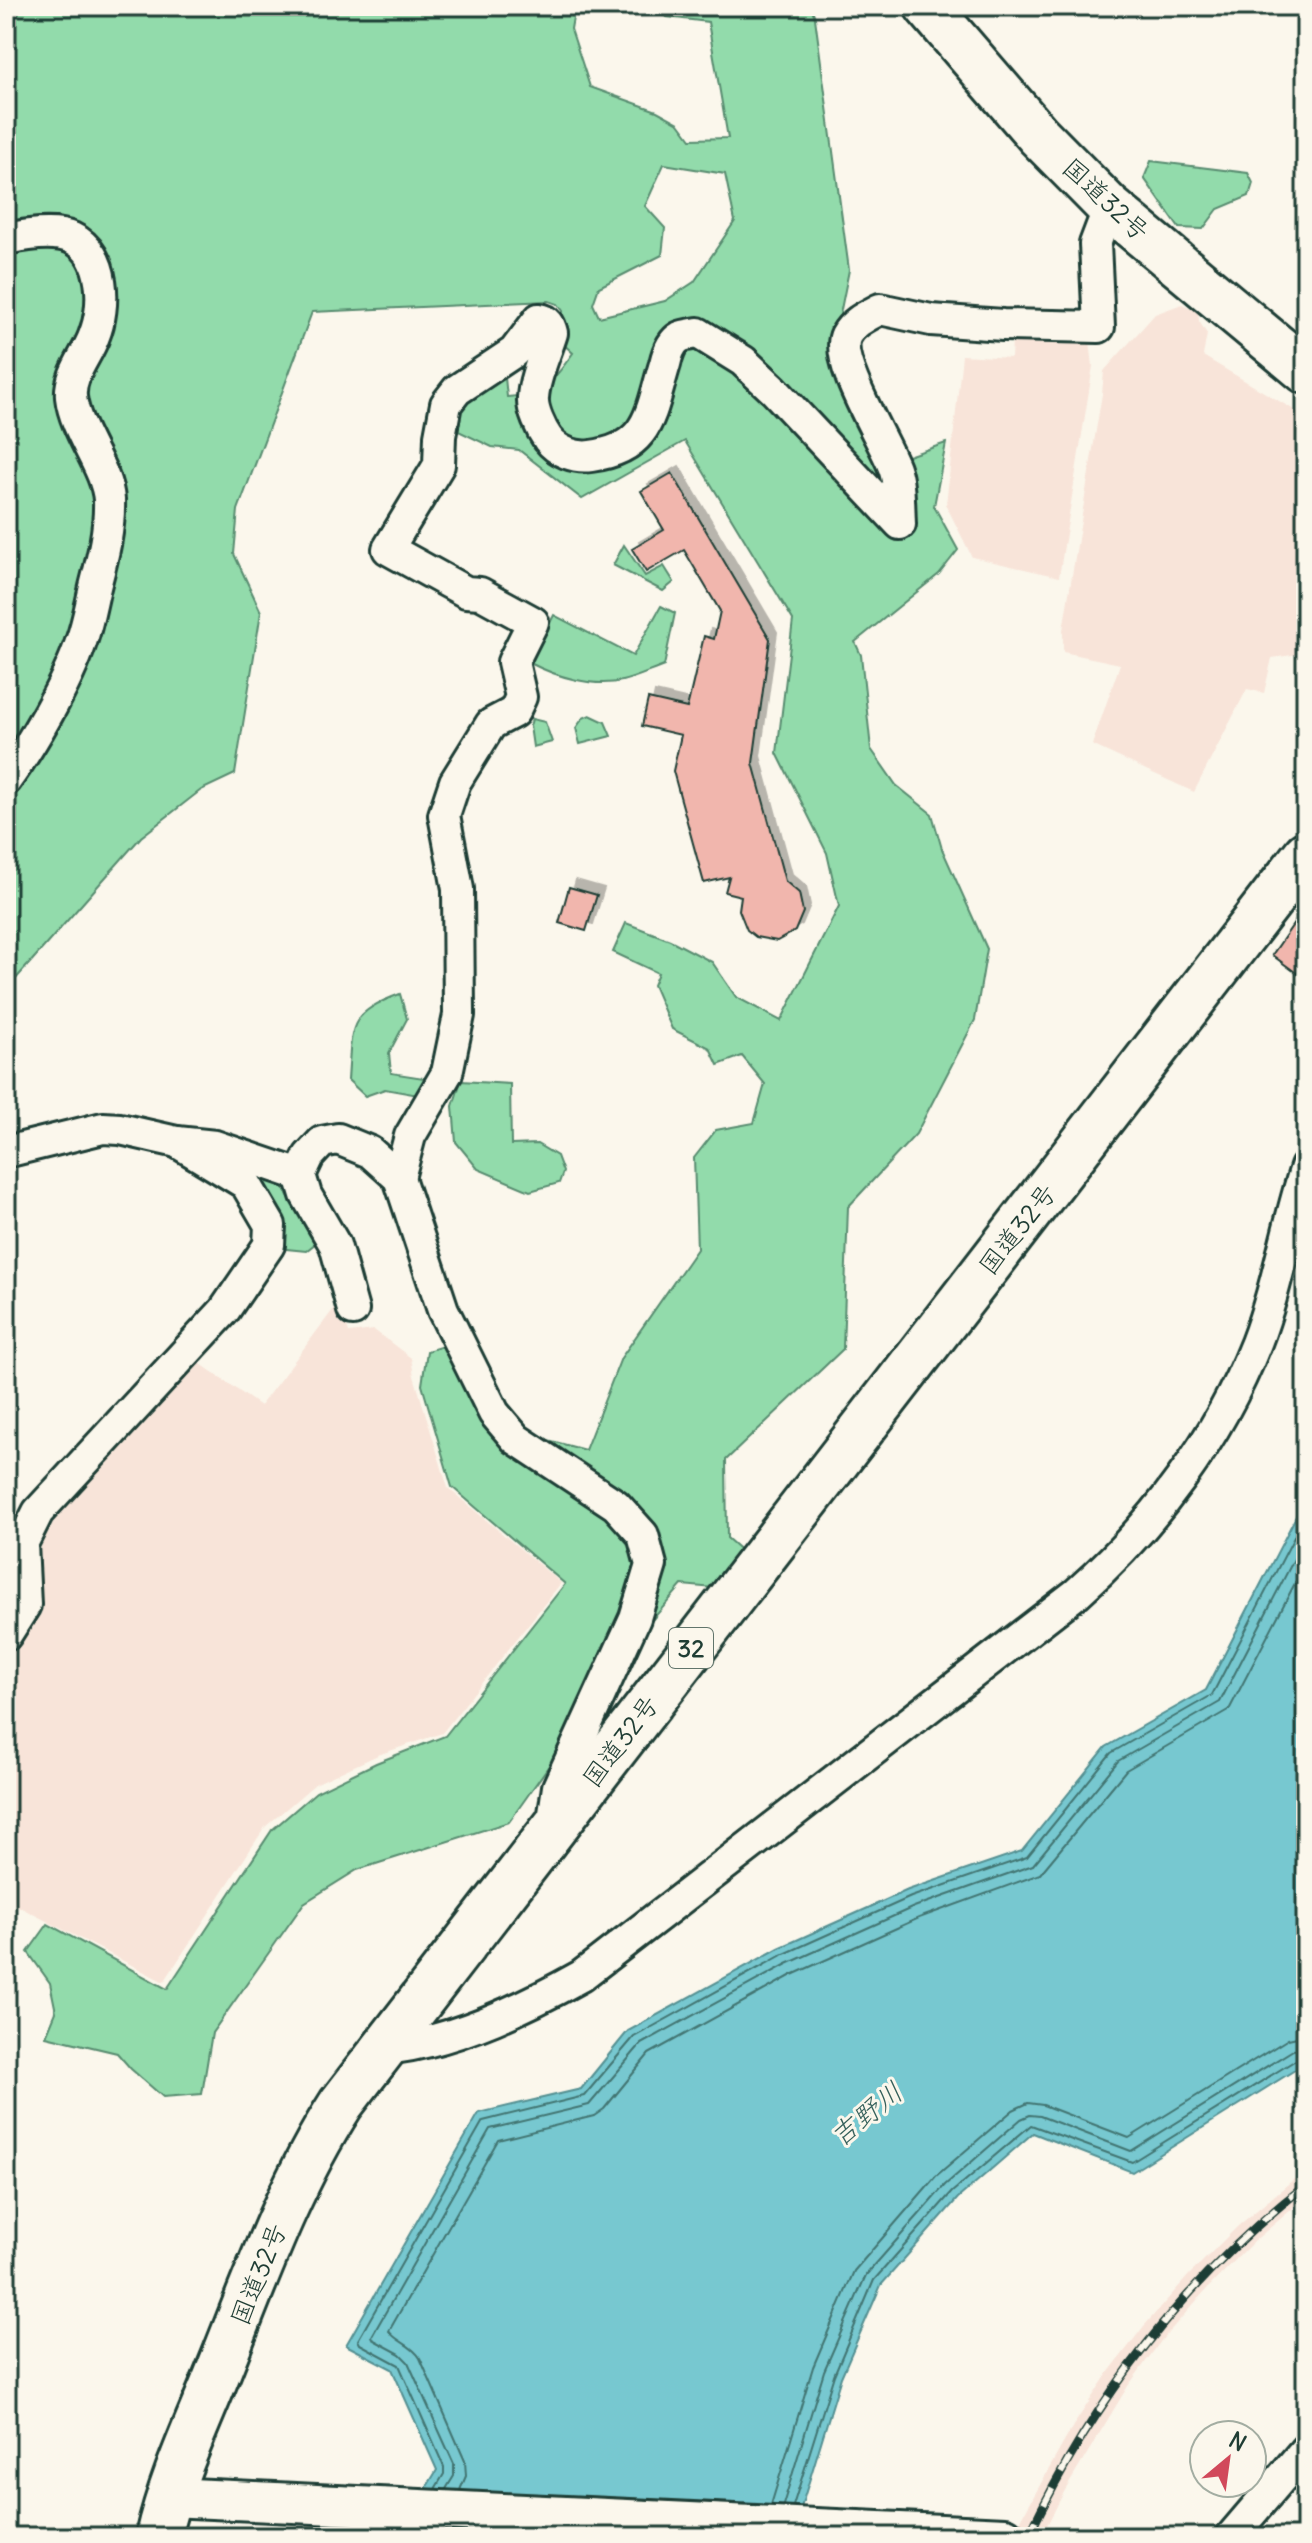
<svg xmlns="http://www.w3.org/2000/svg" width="1312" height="2543" viewBox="0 0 1312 2543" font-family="Delius,'Klee One',sans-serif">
	<defs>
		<filter id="shadow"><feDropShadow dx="7" dy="-7" stdDeviation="0" flood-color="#0004"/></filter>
	</defs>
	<rect width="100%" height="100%" fill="#fbf7ec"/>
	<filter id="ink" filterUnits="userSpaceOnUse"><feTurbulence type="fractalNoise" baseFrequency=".0125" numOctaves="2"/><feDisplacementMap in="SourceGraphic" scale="16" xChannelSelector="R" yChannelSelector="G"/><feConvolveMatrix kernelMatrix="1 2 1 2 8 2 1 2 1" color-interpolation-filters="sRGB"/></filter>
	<g filter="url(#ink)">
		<!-- built -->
		<g fill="#f8e4d9">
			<path d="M1182,304l16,7 1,10 8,13 -4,22 103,61v236l-34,5 -8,35 -17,-4 -53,103 -102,-47 28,-81 -57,-12v-22l39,-236 2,-23 51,-57z"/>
			<path d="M1012,340l78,1 3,25 -34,211 -87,-20 -26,-52 16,-150 49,3z"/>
			<path d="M339,1302l10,31 25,-3 37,28 3,18 34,112 113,95 -119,150 -64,22 -63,29 -50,43 -101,155 -158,-82v-250l26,-111 162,-180 66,47z"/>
			<path d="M1306,2169v28l-53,45 -48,49 -44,50 -33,45 -64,106 -23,45h-30l62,-111 35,-53 36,-47 45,-51 49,-49z"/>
		</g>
		<!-- green -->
		<g fill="#92dbab" stroke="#588c70" stroke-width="2" fill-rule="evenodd">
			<path d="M6,6h569l-4,23 19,58 67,24 22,12 12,16 37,-1 -20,-116 -41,-5 -24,-11h168l4,12 34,252 -19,94 72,94 44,-15 -12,63 24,44 -19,24 -84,68 6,13 10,94 25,36 36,29 10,35 45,100 -12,71 -59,114 -68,73 -5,142 -117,111 1,78 17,15 -30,35 -32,-3 -30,35 -143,202 -152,48 -53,33 -92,130 -10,61 -39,3 -32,-28 -14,-16 -71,-17 10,-24 -6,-29 -22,-31 20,-28 119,65 105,-159 44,-38 60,-29 69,-27 120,-152 -113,-97 -30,-102 5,-34 16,-5 17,6 66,82 59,16 36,-92 76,-109 -3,-91 22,-28 38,-7 11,-39 -23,-28 -24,9 -8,-17 -38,-19 -19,-44 5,-12 -45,-21 13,-29 44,17 42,22 24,35 45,24 58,-115 -12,-53 -50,-100 16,-133 -108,-179 -103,58 -63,-49 -27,-3 -42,-20 7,-22 47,-37 3,29c36,-2 46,-16 66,-44l-12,-11 2,-31 -5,-7 -9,-3 -237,11 -74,198 -4,44 27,58 -26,162 -34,16 -60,47 -135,153zM664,164l61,10 10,47 -41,61 -29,19 -66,16 -6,-13 6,-17 63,-32 3,-27 -20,-22z"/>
			<path d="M1151,161l97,12 5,10 -4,13 -31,13 -15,20 -24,-1 -35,-50z"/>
			<path d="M624,545l21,31 19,-10 10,16 -11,9 -50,-26z"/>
			<path d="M661,606l14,7 -11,53c-14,5 -28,12 -42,15 -29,7 -67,-5 -92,-18l24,-48 79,41z"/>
			<path d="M590,715l15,7 6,14 -31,8 -4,-16 7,-10z"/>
			<path d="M532,719l13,3 7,20 -19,5 -3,-21z"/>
			<path d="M400,994l7,25 -18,34 2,20 33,5 -1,12 -5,5 -33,-6 -20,7 -17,-16c4,-53 -2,-66 52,-86z"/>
			<path d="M461,1081l49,3 1,61 26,-1 20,12 6,16 -4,11 -29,8 -52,-22 -22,-27 -3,-36z"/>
			<path d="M248,1172l32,10 36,61 -10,8 -29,-3c6,-43 -2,-44 -29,-76z"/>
		</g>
		<!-- water -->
		<path fill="#77c8d0" stroke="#549092" stroke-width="2" d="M1306,1497v566l-174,109 -99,-39 -75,65 -77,87 -40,92 -49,160h-396l41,-67 -45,-101 -46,-24 133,-232 102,-24 47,-58 151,-83 129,-58 114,-39 84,-104 100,-57z"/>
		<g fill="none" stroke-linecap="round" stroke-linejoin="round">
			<!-- shore -->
			<g stroke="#427572" stroke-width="2">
				<path d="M435,2489l9,-15v-7l-45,-102 -39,-21 -2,-4 125,-219 101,-25 50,-59 148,-82 129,-58 116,-40 84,-104 101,-58 94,-181"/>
				<path d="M446,2489l8,-13v-12l-46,-102 -8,-8 -26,-14 -2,-4 118,-207 99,-24 52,-61 146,-80 127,-57 119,-42 85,-104 102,-59 86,-166"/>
				<path d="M460,2490l6,-14 -1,-15 -45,-103c-8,-14 -24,-16 -31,-27l109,-191 96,-24 10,-7 45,-55 143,-79 127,-57 121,-44 86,-104 103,-60 77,-148"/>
				<path d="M771,2505l42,-138 41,-96 82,-95 77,-66 15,-7 15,2 86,33 159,-99 18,-4"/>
				<path d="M783,2505l41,-134 42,-96 79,-90 76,-66 9,-4 10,1 91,35 162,-101 13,-3"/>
				<path d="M793,2506l41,-131 40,-95 78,-88 79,-67 101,37 167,-104 7,-1"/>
			</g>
		</g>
		<!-- building -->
		<g fill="#f1b6ad" stroke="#1f3d34" stroke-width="2" filter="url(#shadow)">
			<path d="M672,473l98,166 -17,124 32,118 14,12 4,19 -8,19 -18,10 -21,-4 -9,-7 -8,-20 2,-14 -16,-4 4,-15 -25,6 -31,-112 8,-36 -39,-9 6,-27 39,9 17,-72 10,3 6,-28 -36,-61 -38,22 -14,-23 32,-19 -23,-39z"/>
			<path d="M569,887l28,8 -11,36 -27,-8z"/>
			<path d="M1306,906v74l-34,-25z"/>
		</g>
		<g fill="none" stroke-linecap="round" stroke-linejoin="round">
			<!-- minor casing -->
			<g stroke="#1f3d34" stroke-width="36">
				<g id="minor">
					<path d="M6,239c19,-4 48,-9 66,-1 34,16 34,69 22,98 -7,20 -25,38 -23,61 4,35 36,71 38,103 1,28 -6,56 -13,83 -5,20 -8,40 -15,59 -13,40 -50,104 -75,138"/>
					<path d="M6,1152l97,-24 17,1 57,13 38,4 85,29 6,20 29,50 18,65"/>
					<path d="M300,1175l9,-19 13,-14 16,-3 32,13 29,26 44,132 51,103 22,26 100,66 27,30 8,30 -16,53 -77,169 -6,40"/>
					<path d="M399,1178l11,-42 37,-63 12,-58 -1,-126 -14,-74 11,-33 36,-58 23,-12 7,-15 -8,-35 20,-40 -53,-29 -14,-1 -78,-43 51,-84 1,-29 6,-32 11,-14 57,-38 25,-33c9,1 11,6 13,14 -6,20 -18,44 -19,65 -1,12 8,31 15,41 10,13 27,19 43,17 60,-8 59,-44 74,-92 2,-9 6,-22 15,-27 4,-2 12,-3 18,-4l45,28 31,29 126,134c-1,-17 0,-39 -6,-56 -10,-28 -61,-107 -48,-133 7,-13 21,-19 34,-26l51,11 72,5 96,2 -4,-83 14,-37"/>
					<path d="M6,1635l19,-30 -3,-61 16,-32 186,-201 45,-66 1,-20 -24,-41 -69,-42"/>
					<path d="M383,2049c66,-5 141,-41 198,-73l496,-383c77,-68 141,-154 179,-250 22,-57 31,-118 50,-176"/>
					<path d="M1231,2537l75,-88"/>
				</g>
			</g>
			<!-- major casing -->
			<g stroke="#1f3d34" stroke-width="44">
				<path id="major" d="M169,2497l836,40"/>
			</g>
			<!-- highway casing -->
			<g stroke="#1f3d34" stroke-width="50">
				<g id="highway">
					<path d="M927,6l111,129 71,72 197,164"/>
					<path d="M158,2537c13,-59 41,-116 63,-172 36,-90 68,-180 120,-261l965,-1250"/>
				</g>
			</g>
			<!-- minor -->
			<use href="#minor" stroke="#fbf7ec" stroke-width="30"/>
			<!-- major -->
			<use href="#major" stroke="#fbf7ec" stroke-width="38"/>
			<!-- highway -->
			<use href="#highway" stroke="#fbf7ec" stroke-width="44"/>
			<!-- rail casing -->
			<g stroke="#1f3d34" stroke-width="9">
				<path id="rail" d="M1028,2537c65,-137 158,-259 278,-352"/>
			</g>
			<!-- rail -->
			<use href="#rail" stroke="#fbf7ec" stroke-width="6" stroke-dasharray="18" stroke-linecap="butt"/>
		</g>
	</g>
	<g text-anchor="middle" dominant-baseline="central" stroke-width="6" stroke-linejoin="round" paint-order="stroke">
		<!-- shield labels -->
		<rect fill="#fbf7ec" stroke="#61756b" stroke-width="2" x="669" y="1628" width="44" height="40" rx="6"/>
		<g font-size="24" font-weight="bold" fill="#1f3d34">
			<text x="691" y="1648">32</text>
		</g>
		<!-- street labels -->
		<g font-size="26" fill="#1f3d34" stroke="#fbf7ec">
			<text transform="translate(1106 199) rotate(43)">国道32号</text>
			<text transform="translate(1017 1229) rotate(-52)">国道32号</text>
			<text transform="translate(620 1741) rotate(-53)">国道32号</text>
			<text transform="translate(258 2274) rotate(-68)">国道32号</text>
		</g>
		<!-- water labels -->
		<g font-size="28" font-style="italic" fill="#35605b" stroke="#fbf7ec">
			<text transform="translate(866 2114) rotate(-39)">吉野川</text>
		</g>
	</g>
	<!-- margin -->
	<rect width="1312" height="2543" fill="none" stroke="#fbf7ec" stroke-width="32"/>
	<rect x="16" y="16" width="1280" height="2511" fill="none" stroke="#1f3d34" stroke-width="3" filter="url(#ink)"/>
	<!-- north arrow -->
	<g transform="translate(1228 2459) rotate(29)"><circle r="38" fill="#fbf7ec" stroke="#a3ada2" stroke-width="2"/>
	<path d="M0-6L14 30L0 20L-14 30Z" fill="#d1495b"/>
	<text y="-12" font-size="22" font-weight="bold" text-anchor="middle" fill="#1f3d34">N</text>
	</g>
</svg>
